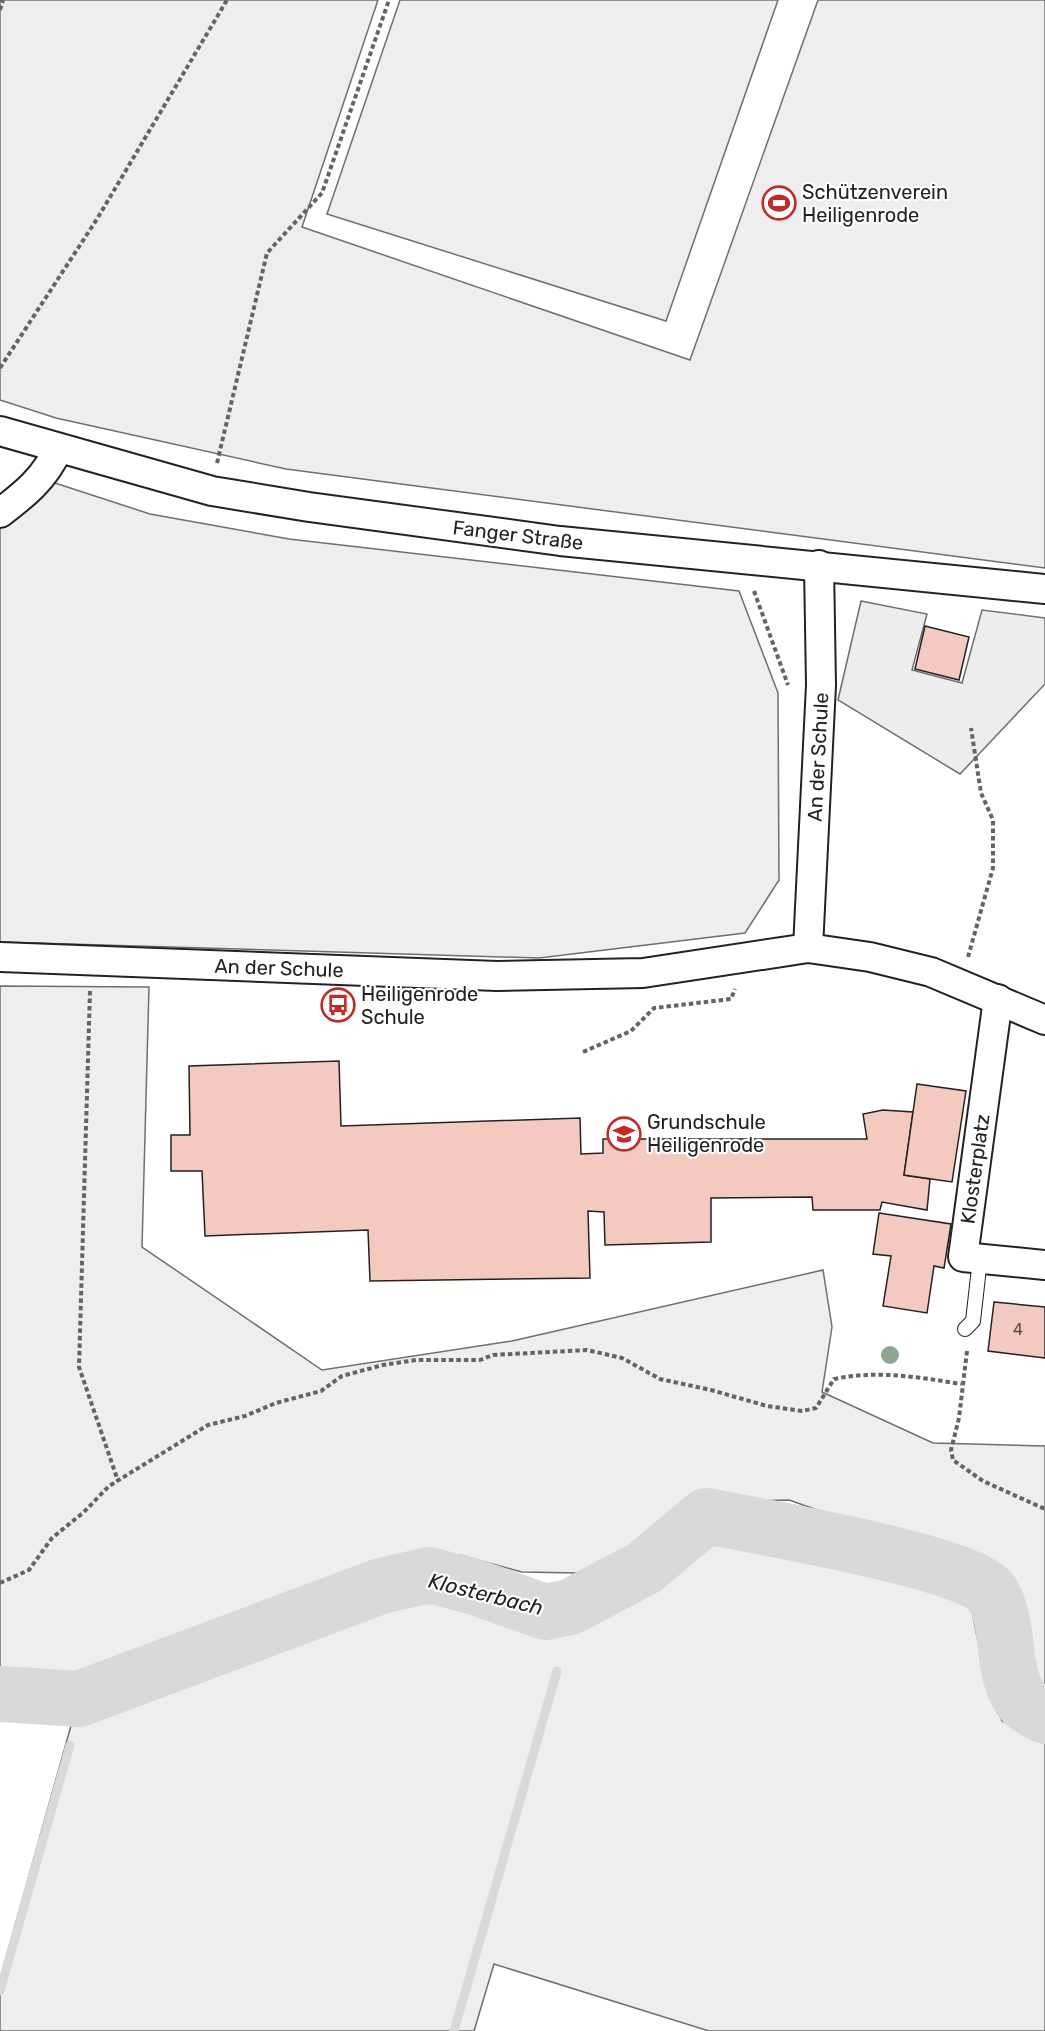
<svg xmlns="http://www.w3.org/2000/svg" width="1045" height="2031" viewBox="0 0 1045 2031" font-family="Rubik,sans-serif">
	<rect width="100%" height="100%" fill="#fff"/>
	<!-- green -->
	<g fill="#eee" stroke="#6f6f6f" stroke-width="1.5">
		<path d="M0,0h378l-76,227 388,133 128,-360h227v568l-759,-99 -230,-51 -56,-18z"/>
		<path d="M400,0h378l-112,321 -339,-107z"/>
		<path d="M55,483l95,31 139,25 450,52 39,102 1,187 -34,53 -206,25 -539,-16v-416z"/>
		<path d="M0,986l149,1 -7,260 180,123 190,-29 311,-71 9,57 -10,65 111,51 112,3v259l-11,-3 -16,-32 -20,-91 -38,-19 -171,-60 -78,2 -132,71 -57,-1 -62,-17 -74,6 -285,119h-101z"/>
		<path d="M730,1539l221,48 20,19 16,81 15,34 22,12 21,7v291h-336l-215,-67 -20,67h-474v-52l74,-264 61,-11 82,-48 142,-51 84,-9 120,31 43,-19 36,-23 30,-26 29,-19z"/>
	</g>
	<!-- parking -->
	<path fill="#ededed" stroke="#6f6f6f" stroke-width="1.5" d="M861,601l66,13 -15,56 50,13 20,-73 63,8v66l-85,90 -122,-74z"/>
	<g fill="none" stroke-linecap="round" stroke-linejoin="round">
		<!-- stream -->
		<g stroke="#d9d9d9" stroke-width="9">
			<path d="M566,1619l4,-12"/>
			<path d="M79,1699l1,11"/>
			<path d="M0,1991l70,-246"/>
			<path d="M454,2031l103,-360"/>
		</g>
		<!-- river -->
		<path stroke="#d9d9d9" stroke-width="56" d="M0,1694l79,5 302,-113 48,-11 46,12 70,25 25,-5 74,-39 62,-52c45,9 264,46 285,76 21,32 8,78 31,109 5,6 16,11 23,15"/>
	</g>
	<!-- building -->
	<g fill="#f3c9c0" stroke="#222" stroke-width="1.5">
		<path d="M925,626l44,11 -10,43 -44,-11z"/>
		<path d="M339,1061l2,65 239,-8 1,36 22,-1v-14h264l-4,-25 20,-4 30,2 -9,63 26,4 -3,31 -45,-8 -2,8h-67l-1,-13 -101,1v44l-106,3 -1,-33 -16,-1 2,67 -220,3 -2,-51 -163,6 -3,-65h-31v-36h19l-1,-69z"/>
		<path d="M917,1084l49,7 -14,91 -48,-7z"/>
		<path d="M879,1213l72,11 -7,44 -10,-2 -7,47 -44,-7 8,-50 -18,-2z"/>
		<path d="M994,1302l51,5v51l-57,-7z"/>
	</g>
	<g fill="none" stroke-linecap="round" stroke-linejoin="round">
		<!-- lane casing -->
		<g stroke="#222" stroke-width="16">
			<path id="lane" d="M965,1329l8,-8 7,-62"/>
		</g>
		<!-- street casing -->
		<g stroke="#222" stroke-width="32">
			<g id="street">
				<path d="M0,431l212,60 97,16 251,34 485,48"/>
				<path d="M0,513c25,-19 45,-35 58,-64"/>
				<path d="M808,948l13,-263 -2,-120"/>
				<path d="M0,957l497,19 146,-3 165,-25 62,9 61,15 114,48"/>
				<path d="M998,999l-35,258 82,8"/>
			</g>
		</g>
		<!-- path -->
		<g stroke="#646464" stroke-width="4" stroke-dasharray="4.5 3" stroke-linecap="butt">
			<path d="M0,10l3,-10"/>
			<path d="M0,368l97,-149 130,-219"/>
			<path d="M217,463l50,-210 55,-60 67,-193"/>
			<path d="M754,591l34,94"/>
			<path d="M968,957l25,-89v-48l-12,-27 -10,-65"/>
			<path d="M90,991l-11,376 39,114"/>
			<path d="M583,1052l48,-21 23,-23 77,-9 4,-10"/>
			<path d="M967,1351l-8,67 -8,32 2,10 30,21 62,28"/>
			<path d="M0,1583l29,-13 23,-32 32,-26 25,-26 99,-61 37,-9 31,-13 45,-12 21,-15 41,-11 33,-5h64l13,-5 94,-5 35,8 38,21 51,11 56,16 35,5 14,-3 18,-29c43,-9 84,-2 127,5"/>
		</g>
		<!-- lane -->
		<use href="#lane" stroke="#fff" stroke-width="14"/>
		<!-- street -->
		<use href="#street" stroke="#fff" stroke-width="28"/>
	</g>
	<!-- trees -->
	<circle fill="#8da692" cx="890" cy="1355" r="9"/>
	<!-- icons -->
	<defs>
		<g id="stadium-ring" transform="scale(1.725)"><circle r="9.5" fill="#fff" stroke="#c62828" stroke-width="1.5"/><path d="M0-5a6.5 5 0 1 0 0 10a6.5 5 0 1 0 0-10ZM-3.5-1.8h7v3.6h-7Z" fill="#c62828"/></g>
		<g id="bus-ring" transform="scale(1.725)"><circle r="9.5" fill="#fff" stroke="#c62828" stroke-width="1.5"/><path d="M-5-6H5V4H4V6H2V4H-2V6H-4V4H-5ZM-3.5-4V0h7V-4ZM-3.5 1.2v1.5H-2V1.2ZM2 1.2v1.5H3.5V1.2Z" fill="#c62828"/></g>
		<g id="school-ring" transform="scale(1.725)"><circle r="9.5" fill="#fff" stroke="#c62828" stroke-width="1.5"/><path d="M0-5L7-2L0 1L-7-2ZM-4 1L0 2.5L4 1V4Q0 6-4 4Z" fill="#c62828"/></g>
	</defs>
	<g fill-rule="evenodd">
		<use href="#stadium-ring" x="779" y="203"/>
		<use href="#bus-ring" x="338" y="1005"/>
		<use href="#school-ring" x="624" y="1134"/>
	</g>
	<g text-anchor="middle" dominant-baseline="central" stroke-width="4.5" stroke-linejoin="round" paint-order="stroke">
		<!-- number labels -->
		<g font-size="16" fill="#564c4a">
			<text x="1018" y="1329">4</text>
		</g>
		<!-- poi labels -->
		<g font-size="20" fill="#222" stroke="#fff" text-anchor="start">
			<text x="802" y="192">Schützenverein<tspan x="802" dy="23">Heiligenrode</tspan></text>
			<text x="361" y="994">Heiligenrode<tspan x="361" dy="23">Schule</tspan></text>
			<text x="647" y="1122">Grundschule<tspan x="647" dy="23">Heiligenrode</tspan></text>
		</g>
		<!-- street labels -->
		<g font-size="20" fill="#222" stroke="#fff">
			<text transform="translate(518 535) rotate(7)">Fanger Straße</text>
			<text transform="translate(818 757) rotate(-87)">An der Schule</text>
			<text transform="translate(279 968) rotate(2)">An der Schule</text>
			<text transform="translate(975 1169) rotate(-82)">Klosterplatz</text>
		</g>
		<!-- water labels -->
		<g font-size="21" font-style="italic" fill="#222" stroke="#fff">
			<text transform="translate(486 1594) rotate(14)">Klosterbach</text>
		</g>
	</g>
</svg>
